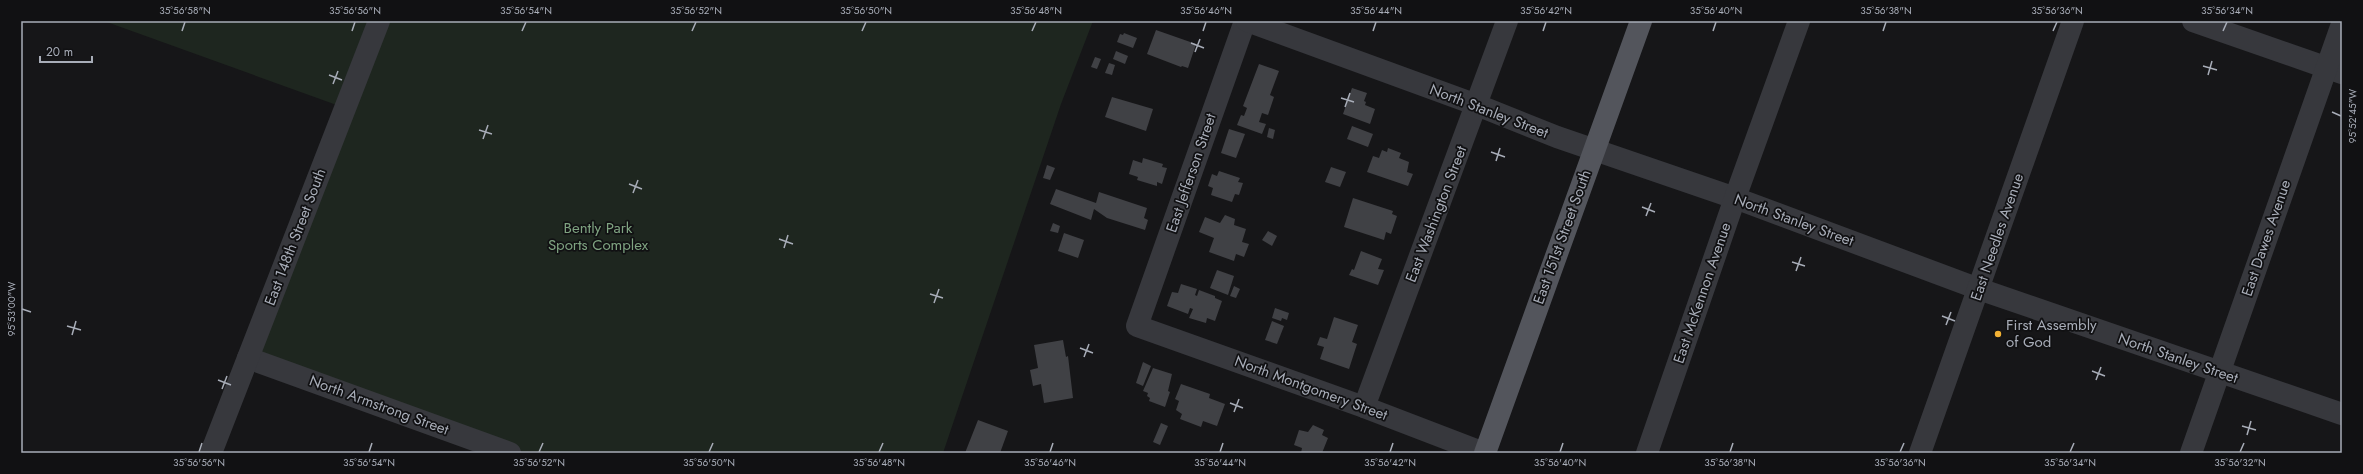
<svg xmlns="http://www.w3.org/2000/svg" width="2363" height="474" viewBox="0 0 2363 474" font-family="Jost,sans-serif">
	<rect width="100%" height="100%" fill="#161618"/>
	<!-- green -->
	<path fill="#1e261f" d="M104,21h989l-32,83 -118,349h-420l-275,-95 97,-250z"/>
	<!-- building -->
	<g fill="#404145">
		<path d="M1156,30l40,14 -8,24 -6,-2 -1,1 -34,-13z"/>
		<path d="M1124,33l13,5 -4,10 -16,-6 3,-8 3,1z"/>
		<path d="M1116,51l12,5 -3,8 -12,-5z"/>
		<path d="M1095,57l6,2 -4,10 -6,-2z"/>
		<path d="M1109,63l6,2 -3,10 -7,-2z"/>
		<path d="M1259,64l20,7 -9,24 4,2 -6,18 -6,-2 -3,9 7,2 -4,10 -25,-9 4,-10 3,1 3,-8 -4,-2z"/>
		<path d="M1352,88l15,5 -3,8 2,1 -1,3 10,4 -5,15 -27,-10z"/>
		<path d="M1112,97l41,12 -7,22 -41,-14z"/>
		<path d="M1352,126l21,8 -5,13 -21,-8z"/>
		<path d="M1269,128l6,2 -2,9 -6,-2z"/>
		<path d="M1229,129l16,5 -9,24 -15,-5z"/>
		<path d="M1388,148l13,5 -2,5 10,4 -2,10 6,2 -5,12 -41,-14 6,-16 6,2 3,-8 5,2z"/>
		<path d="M1143,158l20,6 -1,3 5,1 -5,16 -5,-2v4l-20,-6 1,-3 -9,-3 4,-14 9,3z"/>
		<path d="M1047,165l8,3 -5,12 -7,-2z"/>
		<path d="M1331,167l15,5 -6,15 -15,-5z"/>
		<path d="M1219,171l21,7 -2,4 5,1 -4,12 -4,-1 -3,8 -21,-7 2,-7 -5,-2 4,-12 5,2z"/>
		<path d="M1056,189l40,14 3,-11 48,16 -3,10 4,2 -3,10 -38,-12 -13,-9 -3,11 -41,-16z"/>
		<path d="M1353,198l40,13 -1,3 5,2 -6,18 -5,-2 -2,8 -40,-13z"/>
		<path d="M1225,215l10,4 -1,6 12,4 -4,13 7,2 -5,13 -8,-3 -2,7 -25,-9 5,-14 -15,-6 6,-15 15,6z"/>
		<path d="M1053,223l7,3 -2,7 -8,-2z"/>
		<path d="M1268,231l9,5 -5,10 -10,-6z"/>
		<path d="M1064,233l20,7 -6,18 -20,-7z"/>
		<path d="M1361,251l21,8 -4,10 6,1 -6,15 -29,-10 3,-6 2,1z"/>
		<path d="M1217,270l17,6 -6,19 -18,-7z"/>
		<path d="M1181,284l16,5 -2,6 2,1 2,-6 16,6v2l7,3 -7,20 -8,-3 -1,5 -17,-5 4,-9 -3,-1 -2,6 -21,-8 5,-14 6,1z"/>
		<path d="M1234,286l6,3 -4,9 -6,-2z"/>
		<path d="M1275,308l14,5 -2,7 -5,-2 -1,3 -9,-3z"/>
		<path d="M1334,317l24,8 -6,17 5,2 -8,25 -29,-10 4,-12 -7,-2 3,-8 7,2z"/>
		<path d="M1272,321l12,5 -7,18 -12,-4z"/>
		<path d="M1063,340l3,17 2,-1 5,42 -29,5 -3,-19 -8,2 -3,-16 8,-2 -4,-23z"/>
		<path d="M1143,362l8,4 -8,20 -7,-3z"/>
		<path d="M1153,368l19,6 -4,17 2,1 -5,15 -16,-6 1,-3 -3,-2 1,-3 -5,-2z"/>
		<path d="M1181,384l29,10 -1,4 16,6 -8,22 -14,-5 -2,6 -21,-8 2,-5 -6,-4 3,-9 -4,-2z"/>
		<path d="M978,420l30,11 -8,22h-35z"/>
		<path d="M1161,423l7,3 -8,19 -7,-3z"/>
		<path d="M1313,425l11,5 -2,5 6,3 -6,15h-21l1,-5 -8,-3 5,-15 9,2z"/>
	</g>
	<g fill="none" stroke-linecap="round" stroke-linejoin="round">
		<!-- minor -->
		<g stroke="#37383d" stroke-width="22">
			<path d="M1245,21l-108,305 227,81 120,46"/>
			<path d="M1247,21l230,84 80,32 178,61 244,91 363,125"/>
			<path d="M2193,21l149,52"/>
			<path d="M248,358l262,95"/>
			<path d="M1364,407l143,-386"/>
			<path d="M211,453l168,-432"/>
			<path d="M1647,453l88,-255 64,-177"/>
			<path d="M1920,453l153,-432"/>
			<path d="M2191,453l151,-429"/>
		</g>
		<!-- major -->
		<path stroke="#53555c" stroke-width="22" d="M1485,453l156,-432"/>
	</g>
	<!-- ticks -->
	<path fill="none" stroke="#a8adb8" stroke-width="1.5" d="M182,31l3,-9M352,31l3,-9M522,31l4,-9M692,31l4,-9M862,31l4,-9M1032,31l4,-9M1203,31l3,-9M1373,31l3,-9M1543,31l3,-9M1713,31l3,-9M1883,31l3,-9M2053,31l4,-9M2223,31l4,-9M1191,43l13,5M1195,52l5,-13M2203,66l14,4M329,75l13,5M2208,75l4,-14M333,84l5,-13M1341,98l13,4M1345,107l5,-14M2332,112l9,4M479,130l13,4M483,139l5,-14M1491,152l14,5M1496,161l4,-13M629,184l13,5M633,193l5,-13M1642,207l13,5M1646,216l5,-13M779,239l14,5M784,248l4,-13M1792,262l13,4M1796,271l5,-14M930,294l13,4M934,303l5,-14M22,309l9,3M1942,316l13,5M1946,325l5,-13M67,326l14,4M72,335l4,-14M1080,348l13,5M1084,357l5,-13M2092,371l13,5M218,380l13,5M2096,380l5,-13M222,389l5,-13M1230,403l13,5M1234,412l5,-13M2242,426l14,4M2247,435l4,-14M199,452l3,-9M369,452l3,-9M539,452l4,-9M709,452l4,-9M879,452l4,-9M1050,452l3,-9M1220,452l3,-9M1390,452l3,-9M1560,452l3,-9M1730,452l3,-9M1900,452l4,-9M2070,452l4,-9M2240,452l4,-9"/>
	<!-- markers -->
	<circle fill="#f2b134" stroke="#111113" stroke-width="1.5" cx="1998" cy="334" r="4"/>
	<g text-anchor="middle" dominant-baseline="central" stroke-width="3.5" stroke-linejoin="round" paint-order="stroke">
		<!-- street labels -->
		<g font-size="15" fill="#a8adb8" stroke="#111113">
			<text transform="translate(1489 111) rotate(21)">North Stanley Street</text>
			<text transform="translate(1191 173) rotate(-71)">East Jefferson Street</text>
			<text transform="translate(1436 214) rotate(-69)">East Washington Street</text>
			<text transform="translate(1794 220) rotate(20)">North Stanley Street</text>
			<text transform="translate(295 237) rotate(-69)">East 148th Street South</text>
			<text transform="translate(1562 237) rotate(-70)">East 151st Street South</text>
			<text transform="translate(1997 237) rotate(-71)">East Needles Avenue</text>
			<text transform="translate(2266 238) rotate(-71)">East Dawes Avenue</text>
			<text transform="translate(1702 293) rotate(-71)">East McKennon Avenue</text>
			<text transform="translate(2178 358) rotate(19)">North Stanley Street</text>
			<text transform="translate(1311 388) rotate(20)">North Montgomery Street</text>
			<text transform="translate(379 405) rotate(20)">North Armstrong Street</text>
		</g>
		<!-- park labels -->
		<g font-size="15" fill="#7fa381" stroke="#111113">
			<text x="598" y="228">Bently Park<tspan x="598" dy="17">Sports Complex</tspan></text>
		</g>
		<!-- poi labels -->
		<g font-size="15" fill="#a8adb8" stroke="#111113" text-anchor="start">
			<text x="2006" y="325">First Assembly<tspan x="2006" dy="17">of God</tspan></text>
		</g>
	</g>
	<!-- border -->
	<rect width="2363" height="474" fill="none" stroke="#111113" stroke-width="44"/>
	<!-- scale -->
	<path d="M40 56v6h52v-6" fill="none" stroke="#a8adb8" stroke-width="2"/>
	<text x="46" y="56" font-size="12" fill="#a8adb8" stroke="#111113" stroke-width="3" paint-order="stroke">20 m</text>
	<rect x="22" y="22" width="2319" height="430" fill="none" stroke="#a8adb8" stroke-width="1.5"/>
	<g font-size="10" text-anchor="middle" fill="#a8adb8">
		<text x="185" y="14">35°56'58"N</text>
		<text x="355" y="14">35°56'56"N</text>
		<text x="526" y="14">35°56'54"N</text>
		<text x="696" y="14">35°56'52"N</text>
		<text x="866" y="14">35°56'50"N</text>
		<text x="1036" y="14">35°56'48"N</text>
		<text x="1206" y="14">35°56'46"N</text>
		<text x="1376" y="14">35°56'44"N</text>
		<text x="1546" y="14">35°56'42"N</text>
		<text x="1716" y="14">35°56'40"N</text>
		<text x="1886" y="14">35°56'38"N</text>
		<text x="2057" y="14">35°56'36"N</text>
		<text x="2227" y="14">35°56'34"N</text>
		<text transform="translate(2352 116) rotate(-90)" y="4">95°52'45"W</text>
		<text transform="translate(11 309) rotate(-90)" y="4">95°53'00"W</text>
		<text x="199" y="466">35°56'56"N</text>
		<text x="369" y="466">35°56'54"N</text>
		<text x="539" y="466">35°56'52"N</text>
		<text x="709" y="466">35°56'50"N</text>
		<text x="879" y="466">35°56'48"N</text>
		<text x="1050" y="466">35°56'46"N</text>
		<text x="1220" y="466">35°56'44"N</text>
		<text x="1390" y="466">35°56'42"N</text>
		<text x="1560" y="466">35°56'40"N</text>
		<text x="1730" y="466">35°56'38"N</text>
		<text x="1900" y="466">35°56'36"N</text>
		<text x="2070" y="466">35°56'34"N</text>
		<text x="2240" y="466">35°56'32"N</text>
	</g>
</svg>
